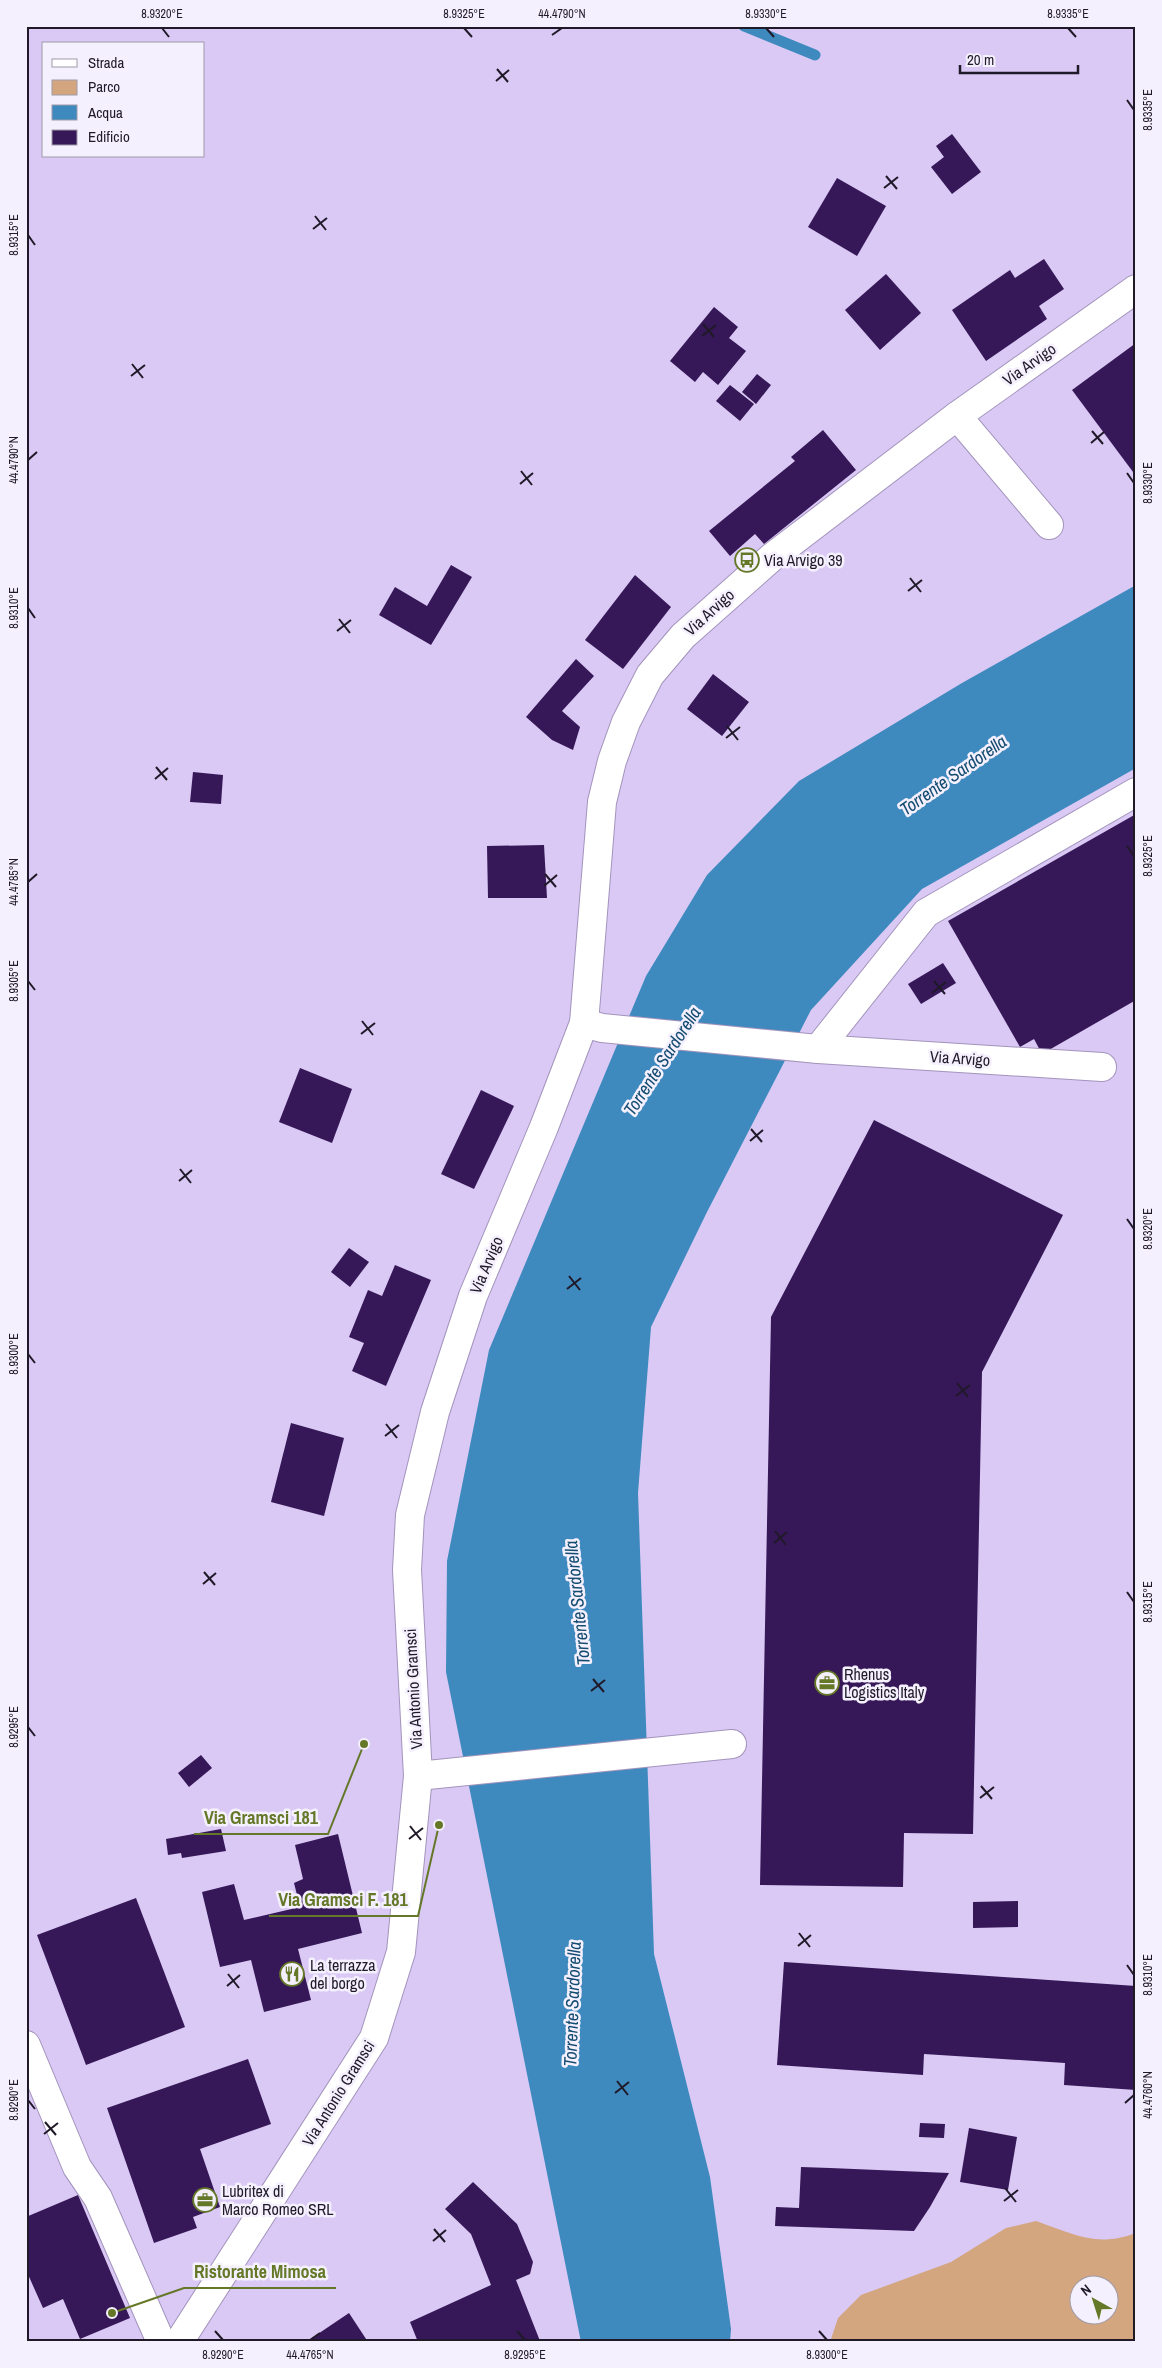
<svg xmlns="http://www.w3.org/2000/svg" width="1162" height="2368" viewBox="0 0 1162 2368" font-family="'Archivo Narrow',sans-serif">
	<rect width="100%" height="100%" fill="#d9c9f4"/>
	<!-- green -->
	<path fill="#d3a680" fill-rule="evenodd" d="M1036,2221c38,13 60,27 100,12v109h-306l8,-24 23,-23 90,-33 55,-34zM1080,2286h30v30h-30z"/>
	<!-- water -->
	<path fill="#3e89be" d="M1136,585v183l-214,121 -111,121 -104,202 -56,115 -13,166 16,461 56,223 21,152 -1,13h-149l-135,-670 1,-111 42,-211 157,-374 61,-101 92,-94 163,-98z"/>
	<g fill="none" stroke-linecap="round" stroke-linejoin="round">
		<!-- stream -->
		<path stroke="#3e89be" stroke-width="11" d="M744,26l71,29"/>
	</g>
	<!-- building -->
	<g fill="#361757">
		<path d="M952,134l29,38 -29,22 -21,-27 13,-10 -8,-11z"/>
		<path d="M837,178l49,28 -29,50 -49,-29z"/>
		<path d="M1044,259l20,30 -25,17 8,13 -61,42 -34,-51 58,-40 5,8z"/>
		<path d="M886,274l35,39 -41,37 -35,-40z"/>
		<path d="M714,307l24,20 -9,11 17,13 -28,34 -15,-13 -8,10 -25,-21z"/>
		<path d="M1136,343v133l-64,-86z"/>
		<path d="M757,374l14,11 -15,19 -14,-12z"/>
		<path d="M730,385l24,19 -14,17 -24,-20z"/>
		<path d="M823,430l33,40 -92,74 -9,-10 -25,22 -21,-25 86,-70 -4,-4z"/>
		<path d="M451,565l21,12 -41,68 -52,-30 16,-28 32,19z"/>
		<path d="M635,575l36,32 -48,62 -38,-29z"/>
		<path d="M576,659l18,17 -32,35 18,16 -7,23 -21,-10 -26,-23z"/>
		<path d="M713,674l36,28 -27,34 -35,-27z"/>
		<path d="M193,772l30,3 -2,29 -31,-2z"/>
		<path d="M1136,814v186l-94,54 -8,-15 -14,8 -72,-126z"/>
		<path d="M544,845l3,53h-59l-1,-52z"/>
		<path d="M943,963l13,20 -35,21 -13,-20z"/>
		<path d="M300,1068l52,21 -20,54 -53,-21z"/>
		<path d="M481,1090l33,16 -40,83 -33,-15z"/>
		<path d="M874,1120l189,95 -81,157 -9,462 -69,-1 -1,54 -143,-2 11,-568z"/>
		<path d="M349,1248l20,14 -19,25 -19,-15z"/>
		<path d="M395,1265l36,15 -45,106 -34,-15 12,-28 -15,-6 19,-47 14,6z"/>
		<path d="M291,1423l53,15 -20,78 -53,-14z"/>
		<path d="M201,1755l11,13 -23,19 -11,-14z"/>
		<path d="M221,1829l5,22 -44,7 -1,-5 -13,2 -2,-16z"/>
		<path d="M338,1834l24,99 -64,16 13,51 -47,12 -13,-52 -31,7 -18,-75 32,-8 10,36 56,-13 -6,-24 9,-4 -8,-34z"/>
		<path d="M136,1898l49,129 -99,38 -49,-130z"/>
		<path d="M1018,1901v26l-45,1v-26z"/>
		<path d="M784,1962l352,24v104l-72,-5 1,-22 -141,-9 -1,21 -146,-10z"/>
		<path d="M248,2059l23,65 -71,25 20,58 -27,10 4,11 -43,15 -47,-135z"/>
		<path d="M920,2123l25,1 -1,14 -25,-1z"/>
		<path d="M969,2128l48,9 -9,53 -48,-8z"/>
		<path d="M801,2167l29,1 119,5 -19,34 -16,24 -139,-5 1,-19 23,1z"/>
		<path d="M473,2182l44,42 16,38 -3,12 -14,6 24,61 7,-1v2h-129l-8,-20 81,-37 -20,-51 -26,-25z"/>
		<path d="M78,2195l52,123 -50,21 -17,-40 -20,9 -17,-38v-53z"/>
		<path d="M349,2313l19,29h-62z"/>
	</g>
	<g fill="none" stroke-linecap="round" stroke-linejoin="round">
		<!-- minor casing -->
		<g stroke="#a394bc" stroke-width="30">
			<g id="minor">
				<path d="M957,416l92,109"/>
				<path d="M584,1023l18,5 216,21 284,18"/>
				<path d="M818,1049l108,-136 210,-121"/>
				<path d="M418,1776l314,-32"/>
				<path d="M26,2045l51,122 21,31 63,144"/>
			</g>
		</g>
		<!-- major casing -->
		<g stroke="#a394bc" stroke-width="30">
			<path id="major" d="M179,2342l195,-304 27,-86 17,-176 -11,-206 3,-55 25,-103 38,-116 71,-169 40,-104 18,-221 10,-41 14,-39 24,-47 33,-39 88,-78 186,-142 179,-127"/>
		</g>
		<!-- minor -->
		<use href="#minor" stroke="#fff" stroke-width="28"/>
		<!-- major -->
		<use href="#major" stroke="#fff" stroke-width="28"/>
	</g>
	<!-- ticks -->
	<path fill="none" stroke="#1f1928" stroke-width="2" d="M162,28l7,9M464,28l8,9M766,28l8,9M1068,28l8,9M552,35l10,-7M497,69l11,13M496,81l13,-11M1127,100l7,10M886,176l11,13M884,188l14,-11M315,216l11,14M313,229l14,-11M28,235l7,10M703,324l11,13M702,336l14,-11M132,364l11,14M131,376l14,-11M1092,431l11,13M1091,443l13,-11M28,460l9,-8M521,471l11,14M1127,473l7,10M520,484l13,-11M910,578l11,14M908,591l14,-11M28,608l7,10M339,619l11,14M337,631l14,-11M727,726l11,14M726,738l14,-11M156,767l11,13M155,779l13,-11M1127,846l7,10M545,874l11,13M28,882l9,-8M544,886l13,-11M28,981l7,9M934,981l11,13M932,993l14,-11M362,1021l11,14M361,1034l14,-11M751,1129l11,13M750,1141l13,-11M180,1169l11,14M179,1181l13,-11M1127,1219l7,10M569,1276l11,14M567,1289l14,-11M28,1354l7,9M957,1383l11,14M956,1396l14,-11M386,1424l11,14M385,1436l14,-11M775,1531l11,14M774,1543l13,-11M204,1572l11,13M203,1584l13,-11M1127,1592l7,10M593,1679l11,13M591,1691l14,-11M28,1727l7,9M981,1786l11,13M980,1798l14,-11M410,1826l11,14M409,1839l14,-11M799,1933l11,14M798,1946l13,-11M1127,1965l7,10M228,1974l11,14M227,1986l13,-11M617,2081l11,14M615,2093l14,-11M28,2100l7,9M1125,2103l9,-8M45,2122l11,13M44,2134l14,-11M1005,2188l11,14M1004,2201l14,-11M434,2229l11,13M433,2241l13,-11M215,2331l8,9M517,2331l8,9M819,2331l8,9M310,2340l10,-7"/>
	<!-- icons -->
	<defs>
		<g id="bus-ring" transform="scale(1.25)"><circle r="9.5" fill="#f5f0fd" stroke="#647828" stroke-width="1.5"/><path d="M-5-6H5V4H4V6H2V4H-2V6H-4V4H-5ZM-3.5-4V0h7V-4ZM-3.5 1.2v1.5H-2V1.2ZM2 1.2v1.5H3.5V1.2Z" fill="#647828"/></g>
		<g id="office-ring" transform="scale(1.25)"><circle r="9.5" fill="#f5f0fd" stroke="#647828" stroke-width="1.5"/><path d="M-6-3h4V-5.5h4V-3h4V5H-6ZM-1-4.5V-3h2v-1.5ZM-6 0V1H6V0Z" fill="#647828"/></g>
		<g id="restaurant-ring" transform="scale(1.25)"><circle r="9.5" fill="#f5f0fd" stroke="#647828" stroke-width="1.5"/><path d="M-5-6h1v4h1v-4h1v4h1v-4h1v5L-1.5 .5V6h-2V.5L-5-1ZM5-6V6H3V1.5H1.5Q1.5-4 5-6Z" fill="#647828"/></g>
	</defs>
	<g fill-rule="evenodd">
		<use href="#bus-ring" x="747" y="560"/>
		<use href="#office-ring" x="827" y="1683"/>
		<use href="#restaurant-ring" x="292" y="1974"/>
		<use href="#office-ring" x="205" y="2200"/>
	</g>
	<g text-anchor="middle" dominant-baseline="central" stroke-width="5" stroke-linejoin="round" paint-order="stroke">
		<!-- street labels -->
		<g font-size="16" fill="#1f1928" stroke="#f5f0fd">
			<text transform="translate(1029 364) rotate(-35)">Via Arvigo</text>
			<text transform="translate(709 612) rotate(-42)">Via Arvigo</text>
			<text transform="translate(960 1058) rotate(4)">Via Arvigo</text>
			<text transform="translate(486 1265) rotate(-67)">Via Arvigo</text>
			<text transform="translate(413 1689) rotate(-93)">Via Antonio Gramsci</text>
			<text transform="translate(338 2093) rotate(-58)">Via Antonio Gramsci</text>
		</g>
		<!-- poi labels -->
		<g font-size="16" fill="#1f1928" stroke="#f5f0fd" text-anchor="start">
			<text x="764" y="560">Via Arvigo 39</text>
			<text x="844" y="1674">Rhenus<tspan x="844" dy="18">Logistics Italy</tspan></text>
			<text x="310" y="1965">La terrazza<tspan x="310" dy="18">del borgo</tspan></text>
			<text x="222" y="2191">Lubritex di<tspan x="222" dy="18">Marco Romeo SRL</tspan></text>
		</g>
		<!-- water labels -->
		<g font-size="18" font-style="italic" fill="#134c70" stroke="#f5f0fd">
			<text transform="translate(953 775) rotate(-35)">Torrente Sardorella</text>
			<text transform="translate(662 1061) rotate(-57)">Torrente Sardorella</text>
			<text transform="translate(577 1603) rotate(-96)">Torrente Sardorella</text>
			<text transform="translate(572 2004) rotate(-88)">Torrente Sardorella</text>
		</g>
	</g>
	<!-- callouts -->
	<path fill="none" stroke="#647828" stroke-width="2" d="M364 1744L328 1834H194M439 1825L418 1916H269M112 2313L184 2288H336"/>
	<g fill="#647828" stroke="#f5f0fd" stroke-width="2">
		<circle cx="364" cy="1744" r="5"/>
		<circle cx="439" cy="1825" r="5"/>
		<circle cx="112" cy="2313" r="5"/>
	</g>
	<g font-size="18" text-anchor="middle" font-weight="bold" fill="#647828" stroke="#f5f0fd" stroke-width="5" stroke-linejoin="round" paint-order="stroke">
		<text x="261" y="1824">Via Gramsci 181</text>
		<text x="343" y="1906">Via Gramsci F. 181</text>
		<text x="260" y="2278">Ristorante Mimosa</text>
	</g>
	<!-- border -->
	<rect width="1162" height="2368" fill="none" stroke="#f5f0fd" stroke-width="55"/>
	<!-- legend -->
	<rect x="42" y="42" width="162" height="115" fill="#f5f0fd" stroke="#9f9aa8"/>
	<rect x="52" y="59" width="25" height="8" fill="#ffffff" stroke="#9f9aa8"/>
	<text x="88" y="68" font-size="15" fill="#1f1928">Strada</text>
	<rect x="52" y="80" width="25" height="15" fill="#d3a680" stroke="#9f9aa8"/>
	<text x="88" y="92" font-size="15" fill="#1f1928">Parco</text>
	<rect x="52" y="105" width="25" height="15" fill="#3e89be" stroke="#9f9aa8"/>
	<text x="88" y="118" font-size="15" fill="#1f1928">Acqua</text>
	<rect x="52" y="130" width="25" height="15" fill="#361757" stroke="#9f9aa8"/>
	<text x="88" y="142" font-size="15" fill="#1f1928">Edificio</text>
	<!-- north arrow -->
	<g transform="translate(1094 2300) rotate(321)"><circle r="24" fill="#f5f0fd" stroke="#9f9aa8"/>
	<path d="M0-4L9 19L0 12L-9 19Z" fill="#647828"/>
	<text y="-8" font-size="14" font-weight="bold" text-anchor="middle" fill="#1f1928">N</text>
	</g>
	<!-- scale -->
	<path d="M960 65v8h118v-8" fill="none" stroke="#1f1928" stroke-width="2.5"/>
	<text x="967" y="65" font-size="15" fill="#1f1928" stroke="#f5f0fd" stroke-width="4" paint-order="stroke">20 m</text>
	<rect x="28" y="28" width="1106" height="2312" fill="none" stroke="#1f1928" stroke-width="2"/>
	<g font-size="12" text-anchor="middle" fill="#1f1928">
		<text x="162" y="18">8.9320°E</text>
		<text x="464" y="18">8.9325°E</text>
		<text x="562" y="18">44.4790°N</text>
		<text x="766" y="18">8.9330°E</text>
		<text x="1068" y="18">8.9335°E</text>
		<text transform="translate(1148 110) rotate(-90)" y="4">8.9335°E</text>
		<text transform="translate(14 235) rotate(-90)" y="4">8.9315°E</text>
		<text transform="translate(14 460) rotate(-90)" y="4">44.4790°N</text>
		<text transform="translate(1148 483) rotate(-90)" y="4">8.9330°E</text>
		<text transform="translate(14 608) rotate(-90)" y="4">8.9310°E</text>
		<text transform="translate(1148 856) rotate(-90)" y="4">8.9325°E</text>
		<text transform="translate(14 882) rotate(-90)" y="4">44.4785°N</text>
		<text transform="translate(14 981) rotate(-90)" y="4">8.9305°E</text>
		<text transform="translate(1148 1229) rotate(-90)" y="4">8.9320°E</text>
		<text transform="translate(14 1354) rotate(-90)" y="4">8.9300°E</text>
		<text transform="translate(1148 1602) rotate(-90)" y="4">8.9315°E</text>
		<text transform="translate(14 1727) rotate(-90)" y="4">8.9295°E</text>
		<text transform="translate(1148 1975) rotate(-90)" y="4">8.9310°E</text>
		<text transform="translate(1148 2095) rotate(-90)" y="4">44.4760°N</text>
		<text transform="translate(14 2100) rotate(-90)" y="4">8.9290°E</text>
		<text x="223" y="2359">8.9290°E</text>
		<text x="310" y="2359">44.4765°N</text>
		<text x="525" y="2359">8.9295°E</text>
		<text x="827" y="2359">8.9300°E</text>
	</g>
</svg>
